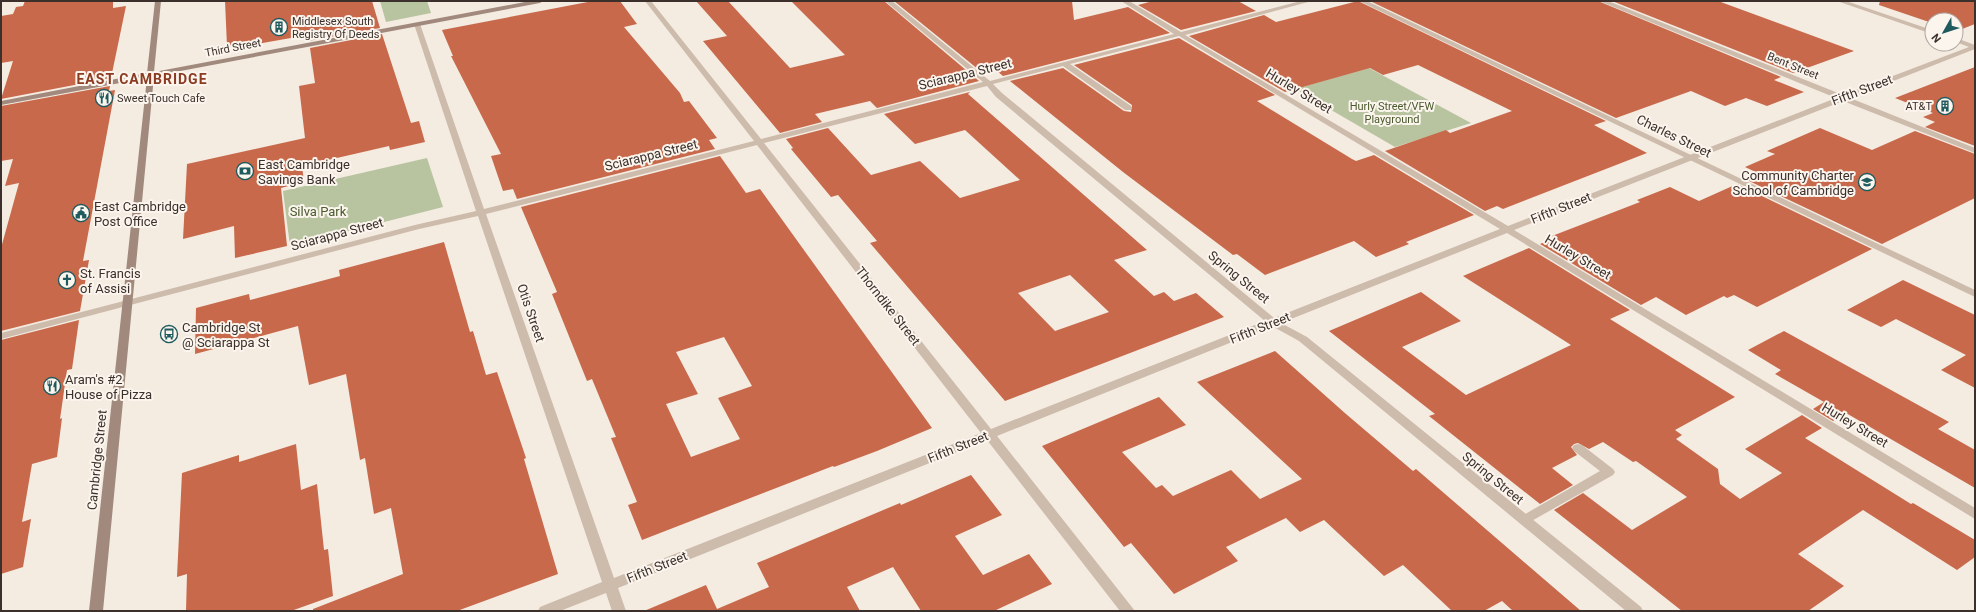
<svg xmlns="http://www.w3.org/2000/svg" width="1976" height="612" viewBox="0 0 1976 612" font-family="Roboto,sans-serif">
	<rect width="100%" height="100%" fill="#f4ebe1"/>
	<!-- green -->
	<g fill="#b8c4a0">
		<path d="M380,1h47l4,12 -45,9z"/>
		<path d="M1369,68l102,55 -76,24 -100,-58z"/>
		<path d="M427,158l16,49 -153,39 -7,-55z"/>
	</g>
	<!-- building -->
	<g fill="#c8694b" fill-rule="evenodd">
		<path d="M25,1h88v7l13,-2 -15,72 -110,21 12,-38 -12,2v-47l12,-2 3,-7 7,-1z"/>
		<path d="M225,1h147l8,27 -72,13v-6l-62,11v-3l-19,3z"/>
		<path d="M593,1h27l17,23 -13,3 56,66 4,9 5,-1 28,37 -8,2 6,9 -198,50 -4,-10 -10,2 -12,-35 10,-2 -50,-98h2l-11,-26z"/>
		<path d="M696,1h32l62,67 55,-13 -54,-54h93l95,80 -102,27 -7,-7 -55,13 7,8 -42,11 -77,-92 24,-5z"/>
		<path d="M894,1h178l2,19 54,-13 42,26 -167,43 -12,-10 -7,8z"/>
		<path d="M1153,1h85l18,10 -75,19 -43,-25z"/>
		<path d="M1358,1l248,120 -12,4 53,28 -144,56 -6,-3 -12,5 -100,-60 61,-21 4,3 62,-22 -94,-46 -35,10 -13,-7 -85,24 -96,-56 75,-21 12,7z"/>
		<path d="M1370,1h228l183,76 -7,3 30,12 -37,14 -21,-8 -21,8 -34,-15 -75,27z"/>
		<path d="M1612,1h106l136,50 -61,22z"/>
		<path d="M1880,1h95v23l-18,7 -1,-11h-24v3l-53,-18z"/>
		<path d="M382,34l29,89 8,-2 6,21 -35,8 -1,-4 -87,20 2,16 -23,6 6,58 -52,12 -1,-32 -51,13 4,-75 118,-26 -6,-52 16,-3 -5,-35z"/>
		<path d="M1179,38l96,57 -18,6 95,58 4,2 18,-6 100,60 -68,27 3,2 -33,13 -22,-16 -89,34 -28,-21 -4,1 -110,-83 -113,-91 53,-13 61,43 7,1 1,-7 -58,-40z"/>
		<path d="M1975,67v79l-50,-19 10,-5 -12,-5 10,-4 -38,-15z"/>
		<path d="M110,86l-1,5 6,-1 -32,171 6,-1 -9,51 -79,20v-83l18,-65 -14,3 8,-27 -12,2v-55z"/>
		<path d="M970,92l-2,2 179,156 -33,10 40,36 10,-4 10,9 22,-8 28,24 -219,84 -135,-158 7,-2 -39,-46 -7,2 -40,-48 2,-1 -7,-9 42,-11 43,47 49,-14 40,37 60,-18 -55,-50 -50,14 -31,-30zM1070,275l39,37 -54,19 -37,-38z"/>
		<path d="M1820,128l52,22 43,-19 60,23v44l-93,46 -135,-64 13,-6 -15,-7 30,-13 -8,-3z"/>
		<path d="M720,156l26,37 14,-4 172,239 -55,23 -43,16 -1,-1 -191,74 -14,-35 9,-3 -26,-64 5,-1 -24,-58 -5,2 -35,-87 5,-2 -36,-85zM724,337l28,49 -34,12 22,41 -49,18 -25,-53 32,-10 -22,-42z"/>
		<path d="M1737,184l135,65 -115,58 -23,-12 -7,3 -3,-2 -38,19 -30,-18 -15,8 -101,-61 14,-6 -2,-2 88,-34 -3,-2 33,-13 29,14z"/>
		<path d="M444,242l26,90 3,-1 13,44 11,-3 29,86 -2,1 34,115 -101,37h-144v-2l90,-35 -12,-66 -17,6 -9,-56 -5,2 -14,-86 -37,11 -11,-59 -103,28 1,-46 53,-14 1,6 90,-24 -1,-6z"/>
		<path d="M1529,248l101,62 -20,9 125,78 -60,33 7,5 -6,4 42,30 2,15 20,15 42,-26 -37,-24 57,-34 20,13 -17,10 106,66 2,-1 62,37v17l-18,13 -94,-60 -65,44 46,32 -36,25h-126l-128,-101 29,-17 49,37 55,-33 -51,-36 -3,1 -30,-20 -14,7 -11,-6 -4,1 -3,3 6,8 -25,13 21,17 -33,19 -111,-88 6,-2 -106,-83 92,-39 40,29 -59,26 64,48 105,-50 -108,-69z"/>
		<path d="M1903,280l72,35v73l-34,-18 25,-15 -70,-36 -15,8 -34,-17z"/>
		<path d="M79,320l-7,49 -5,1 -7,49 2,-1 -5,39 -25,7 -10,58 9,-3 -8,48 -22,7v-234z"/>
		<path d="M1784,331l165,91 -11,7 37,21v38l-129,-75 -13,8 -20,-12 11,-7 -49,-28 6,-4 -33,-20z"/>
		<path d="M1275,351l71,63 67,57 3,-2 165,142h-68l-11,-10 -18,10h-32l-49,-46 -19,11 -60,-56 -24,12 -14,-14 -60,29 12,14 -64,33 -43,-51 -7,4 -82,-101 117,-49 27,28 -64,27 34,36 6,-3 11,11 58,-26 29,29 42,-20 -105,-97z"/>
		<path d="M296,444l5,46 16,-6 7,66 4,-1 5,47 -42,15h-105l1,-37 -10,3 5,-104 57,-18v7z"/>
		<path d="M971,475l31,40 -47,21 28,39 46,-21 23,30 -58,27h-73l-28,-44 -46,20 13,24h-216l62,-26 11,24 52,-22 -12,-24 143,-60 1,2z"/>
	</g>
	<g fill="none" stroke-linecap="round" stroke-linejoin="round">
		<!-- pedestrian -->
		<path fill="#cdbbac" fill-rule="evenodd" d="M1578,444l4,1 31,24 2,3 -2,3 -85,48 -4,2 -4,-2 -2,-3 2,-3 80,-46 -26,-20 -2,-3 2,-3z"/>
		<!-- minor -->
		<g fill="#cdbbac" fill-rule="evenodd">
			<path d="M645,1h6l110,138 222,-57 -98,-81h7l98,80 184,-47 -53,-33h8l52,31 120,-31h11l-127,34 323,191 328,-128 -237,-97h9l235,94 126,-48 -13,-5v-4l19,7v4l-125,49 125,50v5l-132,-52 -329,129 461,278v11l-468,-286 -226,90 26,14 334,270 2,4h-17l-327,-270 -27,-15 -275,110 138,175h-15l-133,-171 -369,148 8,23h-14l-6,-18 -46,18h-22l2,-4 62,-25 -124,-366 -59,13 -418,110v-6l414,-108 61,-14 -62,-187 1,-1 5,1 64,185 270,-68zM1179,36l321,193 -226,89 -272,-225 -9,-9 70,-18 62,44h6v-4l-61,-42zM987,86l9,11 269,224 -274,108 -227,-286zM757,145l224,288 -367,145 -128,-364z"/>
			<path d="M1837,1h9l86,29v4z"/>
		</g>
		<!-- tertiary -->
		<path fill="#cdbbac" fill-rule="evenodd" d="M1359,1h8l608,289v7z"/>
		<!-- secondary -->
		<path fill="#a18a7d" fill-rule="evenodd" d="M155,1h6l-7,71 376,-71h13l-3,2 -386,73 -51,535h-14l58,-533 -146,27v-4l146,-28z"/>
	</g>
	<!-- icons -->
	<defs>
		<g id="building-ring" transform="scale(0.9)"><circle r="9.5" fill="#fbf5ee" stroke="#1f5a5e" stroke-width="1.5"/><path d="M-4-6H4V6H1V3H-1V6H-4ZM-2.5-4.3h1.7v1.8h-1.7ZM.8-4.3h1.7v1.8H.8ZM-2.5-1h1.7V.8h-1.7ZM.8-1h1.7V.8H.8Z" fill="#1f5a5e"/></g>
		<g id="restaurant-ring" transform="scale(0.9)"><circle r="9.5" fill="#fbf5ee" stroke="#1f5a5e" stroke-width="1.5"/><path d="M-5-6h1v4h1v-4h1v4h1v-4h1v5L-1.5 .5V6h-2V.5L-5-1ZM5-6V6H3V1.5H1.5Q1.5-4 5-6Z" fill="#1f5a5e"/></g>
		<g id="bank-ring" transform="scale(0.9)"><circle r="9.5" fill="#fbf5ee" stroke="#1f5a5e" stroke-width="1.5"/><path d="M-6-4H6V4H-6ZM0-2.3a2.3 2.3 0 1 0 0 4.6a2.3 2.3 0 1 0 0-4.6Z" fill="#1f5a5e"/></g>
		<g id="school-ring" transform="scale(0.9)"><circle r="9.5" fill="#fbf5ee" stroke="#1f5a5e" stroke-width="1.5"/><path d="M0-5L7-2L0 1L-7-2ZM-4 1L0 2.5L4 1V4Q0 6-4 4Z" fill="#1f5a5e"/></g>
		<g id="civic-ring" transform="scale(0.9)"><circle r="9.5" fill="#fbf5ee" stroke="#1f5a5e" stroke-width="1.5"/><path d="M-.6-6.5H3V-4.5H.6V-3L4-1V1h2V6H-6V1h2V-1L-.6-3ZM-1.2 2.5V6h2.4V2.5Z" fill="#1f5a5e"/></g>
		<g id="church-ring" transform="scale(0.9)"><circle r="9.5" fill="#fbf5ee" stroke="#1f5a5e" stroke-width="1.5"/><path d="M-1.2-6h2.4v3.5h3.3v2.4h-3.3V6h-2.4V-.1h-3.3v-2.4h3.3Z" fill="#1f5a5e"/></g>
		<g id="bus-ring" transform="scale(0.9)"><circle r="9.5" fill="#fbf5ee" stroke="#1f5a5e" stroke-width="1.5"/><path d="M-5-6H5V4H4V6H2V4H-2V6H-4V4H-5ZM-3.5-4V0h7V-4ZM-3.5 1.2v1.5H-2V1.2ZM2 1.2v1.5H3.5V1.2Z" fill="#1f5a5e"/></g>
	</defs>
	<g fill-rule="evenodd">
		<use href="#building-ring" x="279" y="27"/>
		<use href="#restaurant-ring" x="104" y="98"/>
		<use href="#building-ring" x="1945" y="106"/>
		<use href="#bank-ring" x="245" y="171"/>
		<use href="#school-ring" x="1867" y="182"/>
		<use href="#civic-ring" x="81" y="213"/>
		<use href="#church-ring" x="67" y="280"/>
		<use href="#bus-ring" x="169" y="334"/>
		<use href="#restaurant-ring" x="52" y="386"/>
	</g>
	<g text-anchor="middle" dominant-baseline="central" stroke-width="4" stroke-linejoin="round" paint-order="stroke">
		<!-- far-poi labels -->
		<g font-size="11" fill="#3b302b" stroke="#fbf5ee" text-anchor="start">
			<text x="292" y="21">Middlesex South<tspan x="292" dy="13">Registry Of Deeds</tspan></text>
			<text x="117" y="98">Sweet Touch Cafe</text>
			<text x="1932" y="106" text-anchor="end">AT&amp;T</text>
		</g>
		<!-- far-street labels -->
		<g font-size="11" fill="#3b302b" stroke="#fbf5ee">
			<text transform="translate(233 48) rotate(-11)">Third Street</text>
			<text transform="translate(1793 66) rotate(22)">Bent Street</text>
		</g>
		<!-- far-park labels -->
		<g font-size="11" fill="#4a5a2e" stroke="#fbf5ee">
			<text x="1392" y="106">Hurly Street/VFW<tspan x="1392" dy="13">Playground</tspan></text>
		</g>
		<!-- street labels -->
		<g font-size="13" fill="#3b302b" stroke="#fbf5ee">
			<text transform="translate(965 74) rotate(-14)">Sciarappa Street</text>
			<text transform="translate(1862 90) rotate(-21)">Fifth Street</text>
			<text transform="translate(1299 91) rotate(31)">Hurley Street</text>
			<text transform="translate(1674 136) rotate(26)">Charles Street</text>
			<text transform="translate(651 155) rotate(-14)">Sciarappa Street</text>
			<text transform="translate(1561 208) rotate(-22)">Fifth Street</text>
			<text transform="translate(337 234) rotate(-15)">Sciarappa Street</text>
			<text transform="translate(1578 257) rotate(31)">Hurley Street</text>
			<text transform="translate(1239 277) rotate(39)">Spring Street</text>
			<text transform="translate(888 306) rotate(52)">Thorndike Street</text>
			<text transform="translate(531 313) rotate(71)">Otis Street</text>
			<text transform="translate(1260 328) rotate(-22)">Fifth Street</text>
			<text transform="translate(1855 425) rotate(31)">Hurley Street</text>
			<text transform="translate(958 447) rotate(-22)">Fifth Street</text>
			<text transform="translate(97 460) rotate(-84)">Cambridge Street</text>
			<text transform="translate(1493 478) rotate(39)">Spring Street</text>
			<text transform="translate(657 567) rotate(-22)">Fifth Street</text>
		</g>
		<!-- poi labels -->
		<g font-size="13" fill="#3b302b" stroke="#fbf5ee" text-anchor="start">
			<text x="258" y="164">East Cambridge<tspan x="258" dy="15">Savings Bank</tspan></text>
			<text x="1854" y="175" text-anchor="end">Community Charter<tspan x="1854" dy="15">School of Cambridge</tspan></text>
			<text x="94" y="206">East Cambridge<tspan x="94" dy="15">Post Office</tspan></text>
			<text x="80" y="273">St. Francis<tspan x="80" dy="15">of Assisi</tspan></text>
			<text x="182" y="327">Cambridge St<tspan x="182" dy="15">@ Sciarappa St</tspan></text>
			<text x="65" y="379">Aram's #2<tspan x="65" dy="15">House of Pizza</tspan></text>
		</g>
		<!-- park labels -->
		<g font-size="13" fill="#4a5a2e" stroke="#fbf5ee">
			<text x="318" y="211">Silva Park</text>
		</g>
		<!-- far-district labels -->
		<g font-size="14" font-weight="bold" letter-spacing="1" fill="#8c3b22" stroke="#fbf5ee">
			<text x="142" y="79">EAST CAMBRIDGE</text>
		</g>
	</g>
	<!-- border -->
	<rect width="1976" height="612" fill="none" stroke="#3b302b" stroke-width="4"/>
	<!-- north arrow -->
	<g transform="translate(1944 32) rotate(231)"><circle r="19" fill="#fbf5ee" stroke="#aea6a0"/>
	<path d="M0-3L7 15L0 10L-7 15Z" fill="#1f5a5e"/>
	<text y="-6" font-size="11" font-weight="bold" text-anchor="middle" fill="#3b302b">N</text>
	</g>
</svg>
